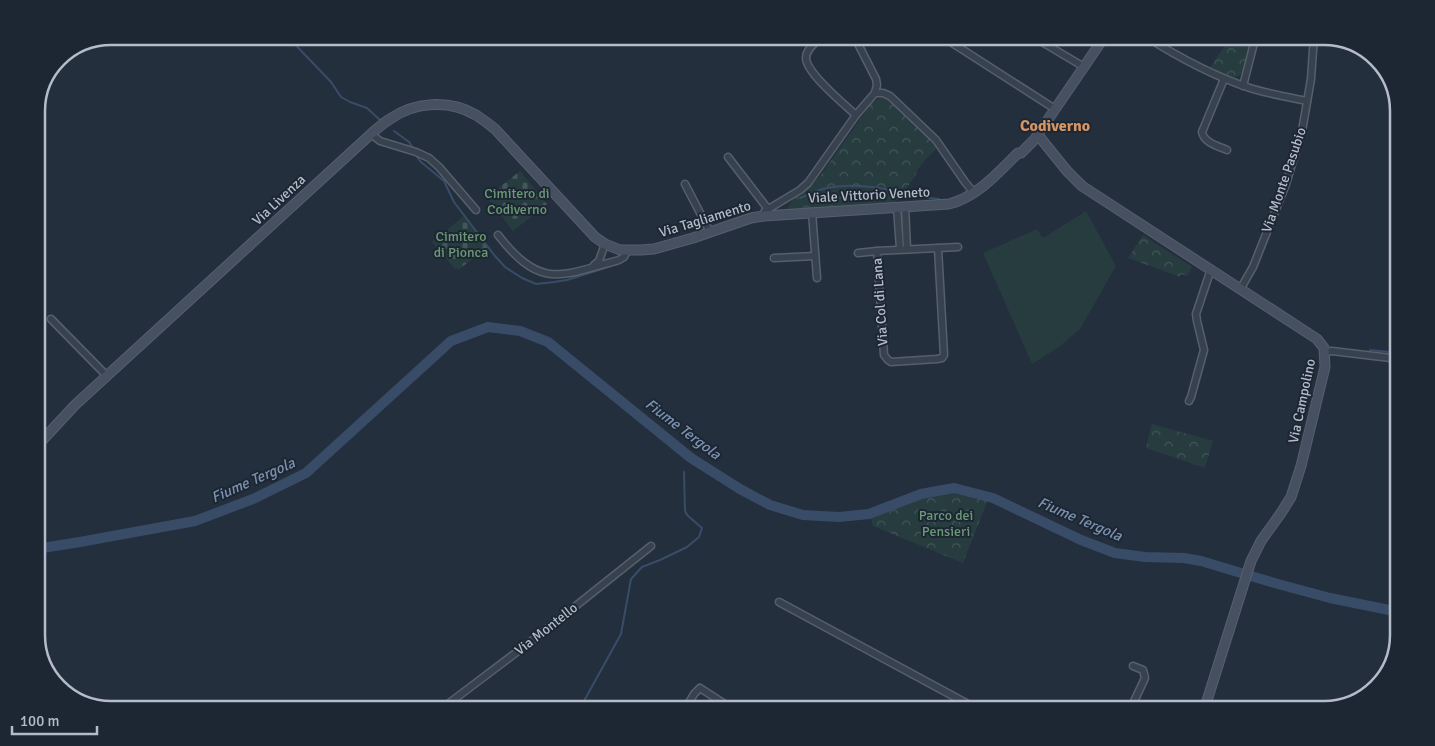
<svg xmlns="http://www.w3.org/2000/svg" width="1435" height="746" viewBox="0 0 1435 746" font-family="Signika,sans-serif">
	<defs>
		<pattern id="cemetery-stones" width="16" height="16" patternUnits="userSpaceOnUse" patternTransform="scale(1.25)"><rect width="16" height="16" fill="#263c3f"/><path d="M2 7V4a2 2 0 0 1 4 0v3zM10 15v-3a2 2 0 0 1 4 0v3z" fill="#435659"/></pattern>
		<pattern id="park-crowns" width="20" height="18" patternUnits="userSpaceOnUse" patternTransform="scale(1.25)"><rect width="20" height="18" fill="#263c3f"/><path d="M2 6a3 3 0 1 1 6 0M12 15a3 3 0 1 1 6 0" fill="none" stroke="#435659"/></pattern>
	</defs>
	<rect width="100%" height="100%" fill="#242f3e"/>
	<!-- cemetery -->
	<g fill="url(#cemetery-stones)">
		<path d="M520,171l27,33 -34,27 -26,-34z"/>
		<path d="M464,216l24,31 -30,23 -1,-2 -2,1 -23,-27z"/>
	</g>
	<!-- park -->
	<g fill="url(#park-crowns)">
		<path d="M1232,36h19v7l-8,30c-10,10 -23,-1 -33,-6z"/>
		<path d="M880,98l8,2 50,47 -14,14 -6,8 -3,7 -13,19 -9,9 -108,8 8,-13 11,-6 16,-17 51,-72z"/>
		<path d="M1143,235l49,32 -5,9 -6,-2 -1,3 -52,-19z"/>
		<path d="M1152,424l61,17 -8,27 -59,-20z"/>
		<path d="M955,491l33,9 -25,63 -90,-37 -3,-10 51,-20z"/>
	</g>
	<!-- pitch -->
	<path fill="#263c3f" d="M1086,211l30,55 -36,63 -21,18 -27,17 -49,-111 54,-24 6,9z"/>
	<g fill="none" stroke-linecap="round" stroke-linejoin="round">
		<!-- stream -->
		<g stroke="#394c67" stroke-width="2">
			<path d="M287,36l44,46 10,15 9,5 17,6 14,13"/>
			<path d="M394,131l15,11 4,6"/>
			<path d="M417,157l4,5 23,19 10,21 41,54 10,11 17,11 14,6 18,-2 13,-2 51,-16"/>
			<path d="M914,196l25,3"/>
			<path d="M800,198c8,-3 15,-7 23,-9 25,-6 51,-3 76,3"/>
			<path d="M1370,350l29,3"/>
			<path d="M689,461l2,-3"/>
			<path d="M579,710l42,-76 10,-55 11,-12 18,-7 27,-13 12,-10 3,-9 -15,-13 -2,-4 -1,-39"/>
		</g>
		<!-- river -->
		<path stroke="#394c67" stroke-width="10" d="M36,549l44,-7 115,-21 58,-22 53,-26 145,-132 37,-14 32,4 28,11 143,116 49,31 30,16 33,10 36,2 30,-3 52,-20 33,-6 39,10 88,42 34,13 30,4 39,1 17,3 77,23 52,14 69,14"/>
		<!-- street casing -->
		<g stroke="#565f6c" stroke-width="9">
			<g id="street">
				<path d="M822,36c-6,6 -16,13 -16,22 0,15 39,47 50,57"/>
				<path d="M854,36l22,43 1,6 -2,8"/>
				<path d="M944,36l2,3 109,70"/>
				<path d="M1032,36l52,31"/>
				<path d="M1145,36c33,21 68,40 105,52 19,6 38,9 57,13"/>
				<path d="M1224,79l-22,53c2,11 16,14 25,18"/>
				<path d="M1243,86l11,-43v-7"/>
				<path d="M875,93h8l7,3 46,44 29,42 9,11"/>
				<path d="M371,134l9,7 36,11 13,6 10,9 37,43"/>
				<path d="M728,157l40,52"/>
				<path d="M685,184l25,48"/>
				<path d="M897,207l3,42"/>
				<path d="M905,207l2,42"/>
				<path d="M812,212l5,66"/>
				<path d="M764,216v-3l1,-2 35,-21 8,-7 48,-68 19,-22"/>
				<path d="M498,235c43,55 62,41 121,25l5,-3 3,-6"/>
				<path d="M938,248l6,107 -2,3 -5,1 -46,3 -3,-2 -4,-5 -7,-104z"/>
				<path d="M938,248l20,-1"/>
				<path d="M858,253l19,-2"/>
				<path d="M774,258l41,-2"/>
				<path d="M594,265l5,-4 6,-17"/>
				<path d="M1241,288l12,-21 33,-83 16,-53 9,-52 3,-43"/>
				<path d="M51,319l56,57"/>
				<path d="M1325,352l7,-1 67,8"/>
				<path d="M1189,401l2,-4 13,-47 -7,-29 -1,-7 15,-45"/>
				<path d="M779,602l200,108"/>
				<path d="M440,710l98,-74 113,-90"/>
				<path d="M685,710l9,-16 6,-6 34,22"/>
				<path d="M1130,710l15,-32 -2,-8 -10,-4"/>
			</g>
		</g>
		<!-- secondary casing -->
		<g stroke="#565f6c" stroke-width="11">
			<g id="secondary">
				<path d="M1038,135l29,36 15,15 235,153 7,9 1,19 -24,99 -10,31 -10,16 -20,28 -10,20 -47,149"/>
				<path d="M36,447l39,-42 296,-271c6,-5 12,-11 19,-15 24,-17 59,-20 86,-4 6,4 13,9 19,14l100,108 10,7 15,6h21l13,-1 39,-11 58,-20 13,-2 185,-12c28,-7 49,-31 69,-51h3l13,-13 71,-104"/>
			</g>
		</g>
		<!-- street -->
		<use href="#street" stroke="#38414e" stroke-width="6"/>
		<!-- secondary -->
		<use href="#secondary" stroke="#465061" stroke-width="9"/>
	</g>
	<g text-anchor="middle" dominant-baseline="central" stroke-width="4" stroke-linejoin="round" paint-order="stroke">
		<!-- street labels -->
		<g font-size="14" fill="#b4bcc9" stroke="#1d2633">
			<text transform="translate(1284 180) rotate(-71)">Via Monte Pasubio</text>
			<text transform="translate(869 195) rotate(-3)">Viale Vittorio Veneto</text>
			<text transform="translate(279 200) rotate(-43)">Via Livenza</text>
			<text transform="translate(705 219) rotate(-17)">Via Tagliamento</text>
			<text transform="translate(880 302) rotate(-94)">Via Col di Lana</text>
			<text transform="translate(1302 401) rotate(-78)">Via Campolino</text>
			<text transform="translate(546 629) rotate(-38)">Via Montello</text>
		</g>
		<!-- park labels -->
		<g font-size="14" fill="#6b9a76" stroke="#1d2633">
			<text x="517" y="193">Cimitero di<tspan x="517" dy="16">Codiverno</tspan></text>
			<text x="461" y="236">Cimitero<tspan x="461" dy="16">di Pionca</tspan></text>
			<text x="946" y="515">Parco dei<tspan x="946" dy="16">Pensieri</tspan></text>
		</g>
		<!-- water labels -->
		<g font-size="15" font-style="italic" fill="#7c92b1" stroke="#1d2633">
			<text transform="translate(683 429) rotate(37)">Fiume Tergola</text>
			<text transform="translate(253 480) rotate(-24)">Fiume Tergola</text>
			<text transform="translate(1080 519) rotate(23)">Fiume Tergola</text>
		</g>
		<!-- quarter labels -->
		<g font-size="16" font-weight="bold" fill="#d59563" stroke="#1d2633">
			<text x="1055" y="126">Codiverno</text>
		</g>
	</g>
	<!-- crop -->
	<path d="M0 0H1435V746H0ZM111 45H1324A66 66 0 0 1 1390 111V635A66 66 0 0 1 1324 701H111A66 66 0 0 1 45 635V111A66 66 0 0 1 111 45Z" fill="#1d2633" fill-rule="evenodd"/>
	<path fill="none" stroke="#b4bcc9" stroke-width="2.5" d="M111 45H1324A66 66 0 0 1 1390 111V635A66 66 0 0 1 1324 701H111A66 66 0 0 1 45 635V111A66 66 0 0 1 111 45Z"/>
	<!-- scale -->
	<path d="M12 726v8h85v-8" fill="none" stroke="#b4bcc9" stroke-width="2.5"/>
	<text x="20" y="726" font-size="15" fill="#b4bcc9" stroke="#1d2633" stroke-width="4" paint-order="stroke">100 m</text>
</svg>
